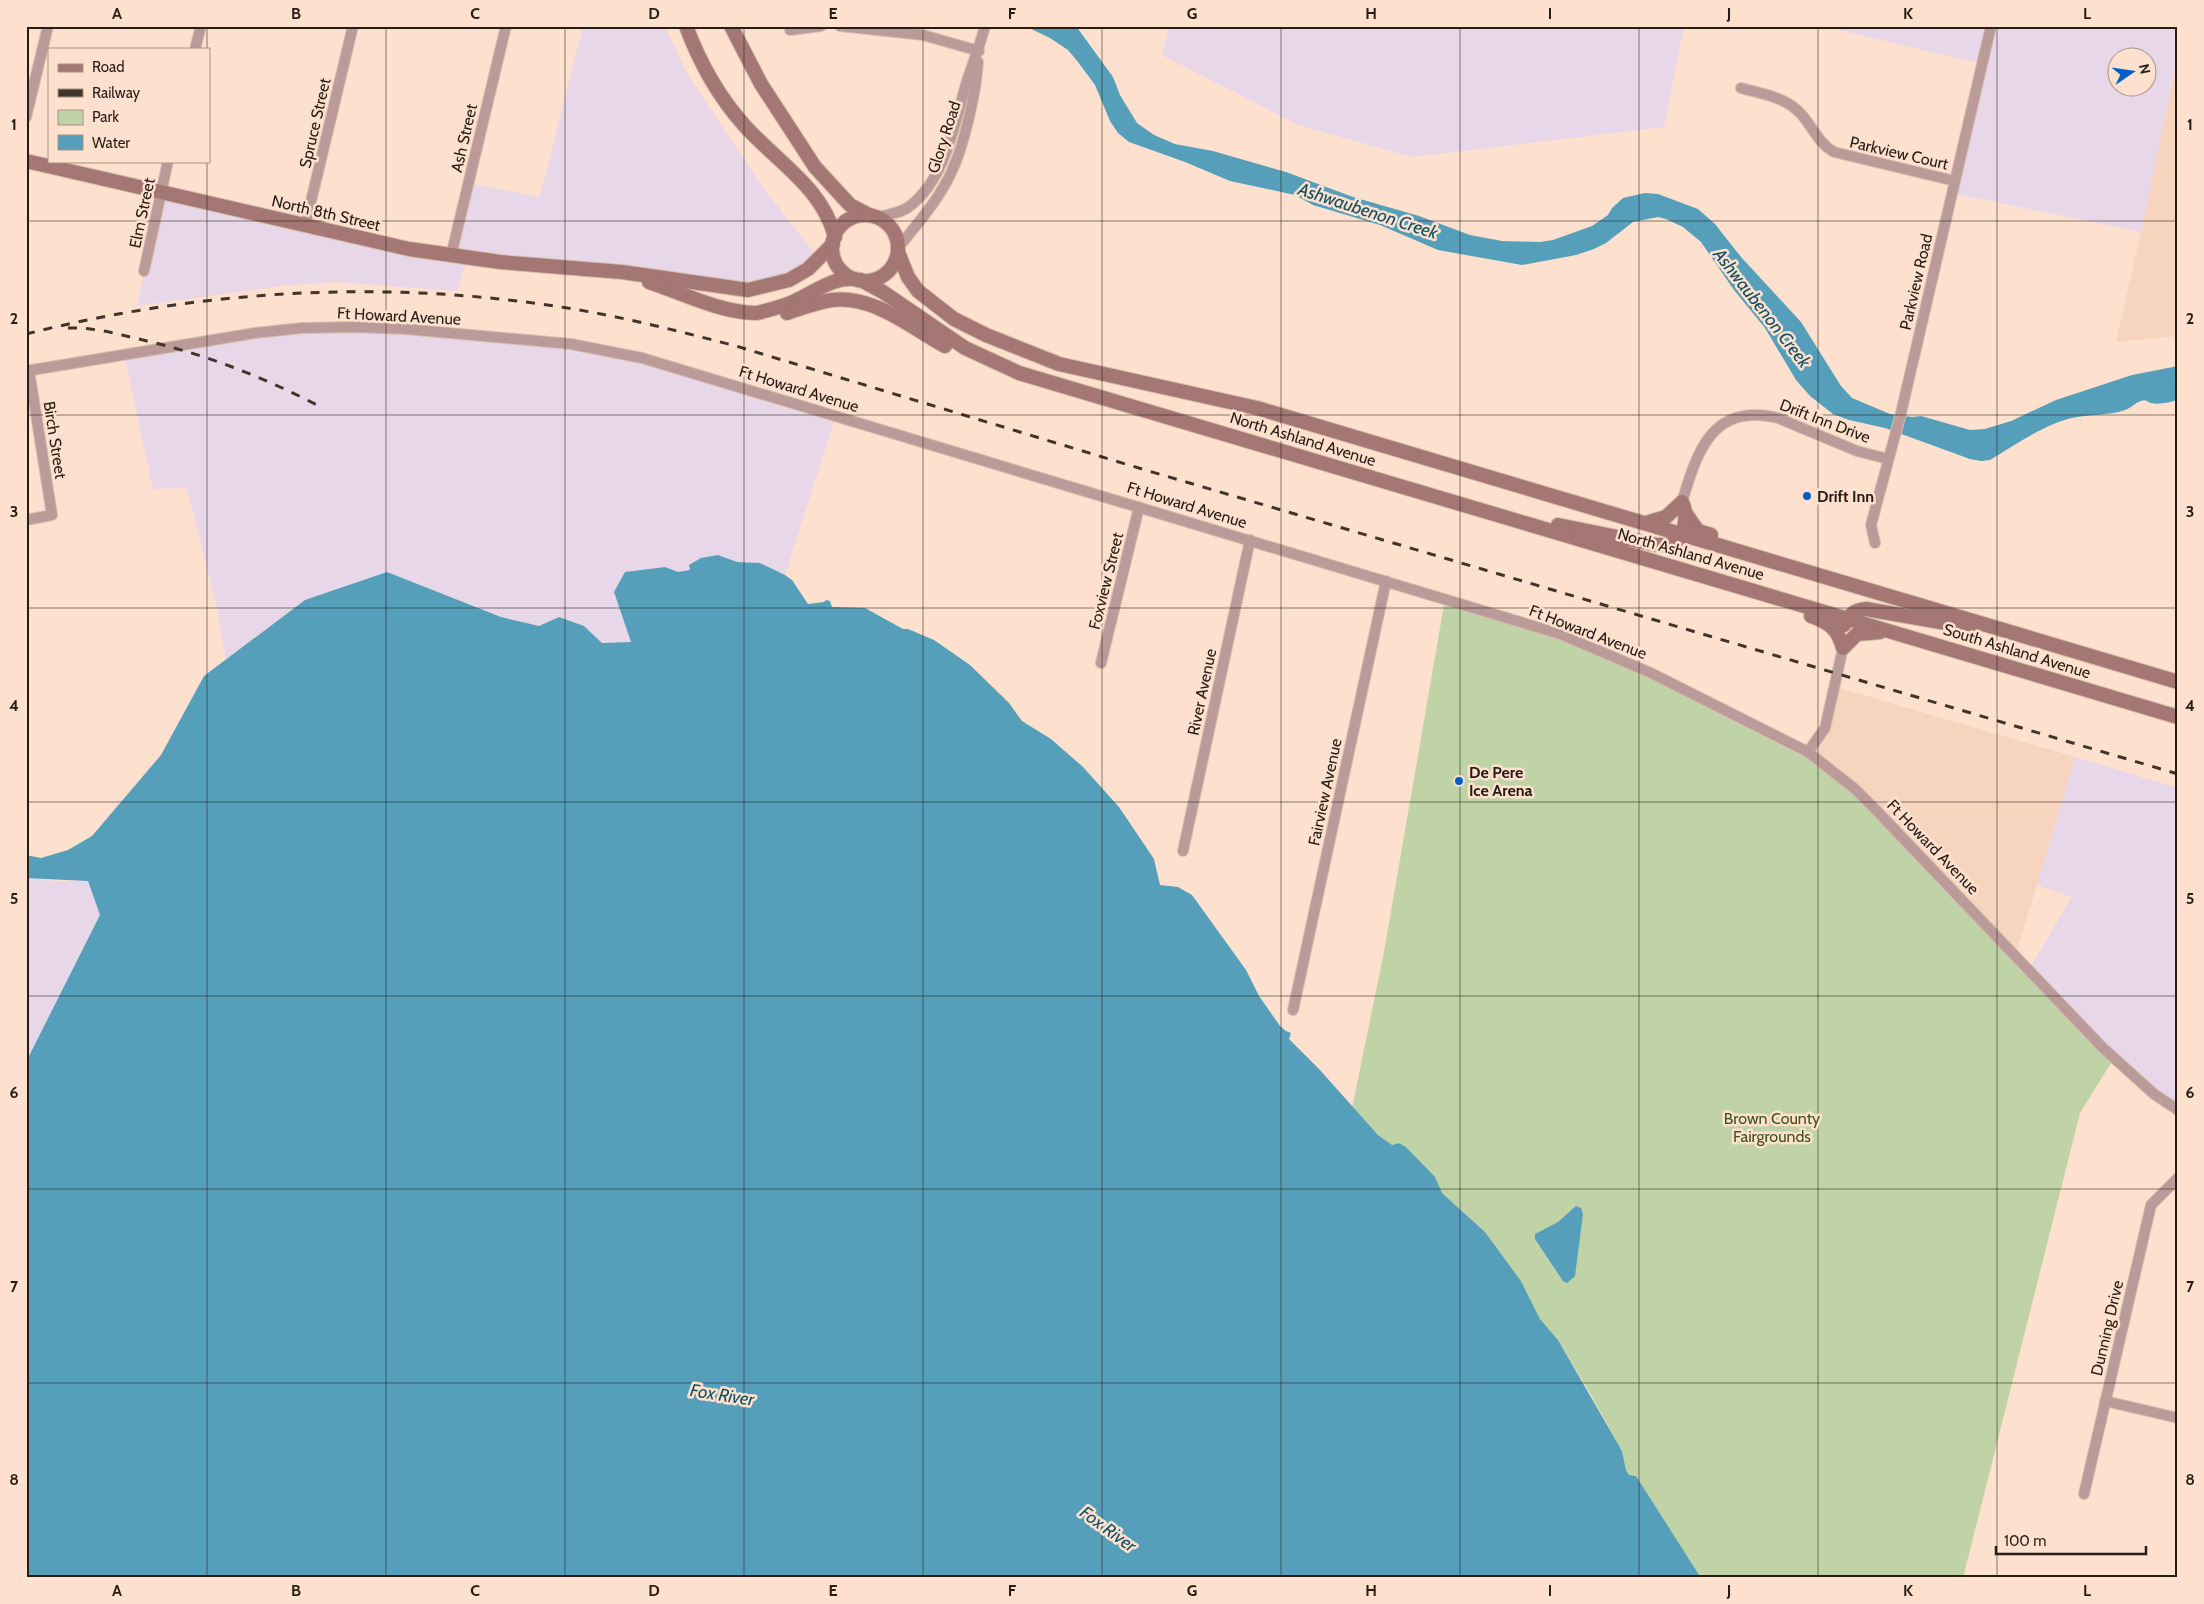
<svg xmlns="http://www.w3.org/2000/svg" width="2204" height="1604" viewBox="0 0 2204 1604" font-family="Cabin,sans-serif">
	<rect width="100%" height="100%" fill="#fde1ce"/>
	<!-- built -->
	<g fill="#f7d4bd">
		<path d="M2178,56v280l-62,6 25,-110z"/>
		<path d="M1833,686l242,71 -60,201 -207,-206 12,-13z"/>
	</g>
	<!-- industrial -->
	<g fill="#e8d7e8" fill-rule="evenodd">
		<path d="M583,26h82l22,48 77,115 55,70 -55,28 -296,-29 -11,33 -122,-9 -54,4 -144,20 24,-113 290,63 18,-73 71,14z"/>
		<path d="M1169,26h515l-20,101 -252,30 -114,-32 -136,-70z"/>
		<path d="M1822,26h356v30l-37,176 -189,-39 30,-129zM2116,58h30v30h-30z"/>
		<path d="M354,327l217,17 265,72 -51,159 -25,-12 -23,-1 -19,-7 -28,15 -12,2 -13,-5 -51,25 17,50 -22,1h-7l-18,-17 -25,-9 -20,9 -38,-9 -114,-45 -82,28 -79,59 -10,-55 -29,-116 -34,1 -29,-135 79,-13z"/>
		<path d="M2075,757l103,31v322l-24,-16 -126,-123 44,-74 -35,-12z"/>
		<path d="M26,873l26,8h36l12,35 -74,146z"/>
	</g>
	<!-- green -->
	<path fill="#bfd3a7" d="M1445,599l115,35 248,118 26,20 280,286 -34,55 -117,465h-262l-65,-101 -7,-1 -3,-6 -4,-19 -31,-56 -33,-55 -18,-21 -19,-38 -36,-49 -43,-39 -8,-16 -28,-30 -7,-4 -7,2 -14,-10 -26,-27 32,-156z"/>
	<!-- water -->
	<g fill="#559fbb">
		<path d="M1025,26h51l37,51 7,18 17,28 17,12 21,9 38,7 73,21 67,25 66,19 51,19 32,6 38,1 13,-2 39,-14 16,-11 4,-7 11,-10 22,-5 13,1 40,15 17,15 26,33 60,65 40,64 11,12 38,16 22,3 9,-1 49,14 15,-1 26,-8 45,-21 76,-25 46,-9v34c-8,2 -18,5 -27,3 -4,-1 -5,-4 -10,-2 -7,2 -9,7 -16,9 -18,6 -36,4 -53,8 -29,7 -57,27 -82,42l-9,1 -11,-2 -85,-31 -36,-8 -16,-6 -23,-18 -14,-16 -31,-52 -31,-38 -33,-48 -18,-15 -17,-8 -8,-2 -25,5 -27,21 -12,6 -18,6 -54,10 -84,-15 -58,-25 -67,-20 -18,-10 -65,-14 -45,-19 -56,-20 -11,-9 -8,-12 -15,-36 -17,-23 -10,-12 -18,-12z"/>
		<path d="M718,555l19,7 23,1 25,12 7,5 16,24 16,-2 2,-2 4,1 2,6 33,1 38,21h5l26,11 36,25 39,38 13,18 29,18 32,28 36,40 35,52 6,26 18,2 14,8 54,75 13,26 21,30 6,5 5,2 -2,6 30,30 59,66 14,10 7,-2 7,4 29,30 7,16 43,39 36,49 19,38 18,21 64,111 4,19 3,5 7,1 65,102h-1675v-516l74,-147 -12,-34 -62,-3v-23l15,3 27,-8 24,-14 69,-81 43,-79 101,-76 82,-28 114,45 38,9 20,-9 25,9 18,17 29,-1 -17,-50 11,-20 40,-5 13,5 12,-2 -1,-5 12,-7z"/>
		<path d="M1576,1206l5,2 2,6 -8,62 -8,7 -4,-2 -28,-42v-5l23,-12z"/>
	</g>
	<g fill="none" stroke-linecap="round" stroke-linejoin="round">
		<!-- street casing -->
		<g stroke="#d6bead" stroke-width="12">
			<g id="street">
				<path d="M840,26l83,9 56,16"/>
				<path d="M790,30l31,-4"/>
				<path d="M195,49l6,-23"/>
				<path d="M1741,88c21,6 45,9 60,26 12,13 17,29 33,38l121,29"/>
				<path d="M26,117l22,-91"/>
				<path d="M877,217c11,-2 24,-4 33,-11 37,-29 44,-83 57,-125 6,-18 13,-36 18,-55"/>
				<path d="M305,226l48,-200"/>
				<path d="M898,248c19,-24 40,-47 53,-75 13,-27 25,-80 27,-111"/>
				<path d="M451,256l55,-230"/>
				<path d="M144,271l24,-110"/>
				<path d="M26,371l229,-38 47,-5 52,-1 51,2 166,15 71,14 918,276 91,39 157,79 47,37 19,19 229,240 51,46 24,16"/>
				<path d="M1682,502c15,-50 30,-100 96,-84l79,33 31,8"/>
				<path d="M26,520l26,-5 -23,-145"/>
				<path d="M1875,543l-4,-18 30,-112 90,-387"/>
				<path d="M1101,663l38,-156"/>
				<path d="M1808,752l17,-24 18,-80"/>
				<path d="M1183,851l67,-311"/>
				<path d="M1293,1010l93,-429"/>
				<path d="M2105,1401l73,17"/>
				<path d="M2084,1494l67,-289 27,-27"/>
			</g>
		</g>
		<!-- secondary casing -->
		<g stroke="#d6bead" stroke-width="16">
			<g id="secondary">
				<path d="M686,26c13,35 33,71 58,99 33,37 78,62 91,112"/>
				<path d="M731,26l30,58 54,83 35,38 19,10"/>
				<path d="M26,161l383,88 91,13 122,10 126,18 41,-10 19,-11 25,-25"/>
				<circle cx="865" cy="248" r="33"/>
				<path d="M898,252l10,25 10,14 36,28 32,16 73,29 198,44 921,274"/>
				<path d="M861,280l22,12 82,56 54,25 1159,344"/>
				<path d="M649,282c33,11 70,30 106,31 5,0 35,-9 40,-12 20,-9 37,-24 60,-22"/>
				<path d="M787,313c15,-5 30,-11 45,-13 42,-5 78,27 113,46"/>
				<path d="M1686,514l12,17 13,4"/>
				<path d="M1558,525l99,20c5,0 11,1 16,-2 13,-6 15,-29 9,-41l-16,15 -20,6"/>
				<path d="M1811,616c18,6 27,13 32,32l14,-14 23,-2"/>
				<path d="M1844,625c4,-10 12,-15 22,-16l103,18"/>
			</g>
		</g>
		<!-- street -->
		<use href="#street" stroke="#bb9b9a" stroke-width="10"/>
		<!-- secondary -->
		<use href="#secondary" stroke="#a47674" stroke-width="14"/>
		<!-- rail -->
		<g stroke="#40342b" stroke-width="3" stroke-dasharray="9 9" stroke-linecap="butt">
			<path d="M68,328c27,-1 53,7 79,13 60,14 116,36 170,64"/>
			<path d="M26,334c187,-47 381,-56 570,-21 47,9 94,21 140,33l406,123 1036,305"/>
		</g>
	</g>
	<!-- grid -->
	<path fill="none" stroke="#271d16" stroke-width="1" stroke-opacity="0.55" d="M207,26v23M386,26v1552M565,26v1552M744,26v1552M923,26v1552M1102,26v1552M1281,26v1552M1460,26v1552M1639,26v1552M1818,26v1552M1997,26v1552M207,161v1417M26,221h2152M26,415h2152M26,608h2152M26,802h2152M26,996h2152M26,1189h2152M26,1383h2152"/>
	<!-- markers -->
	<g fill="#025dc6" stroke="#fde1ce" stroke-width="2">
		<circle cx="1807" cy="496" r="5"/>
		<circle cx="1459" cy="781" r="5"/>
	</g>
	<g text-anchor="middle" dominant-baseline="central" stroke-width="5" stroke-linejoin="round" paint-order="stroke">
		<!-- street labels -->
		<g font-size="16" fill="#271d16" stroke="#fde1ce">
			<text transform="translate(315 123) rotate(-77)">Spruce Street</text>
			<text transform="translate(944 137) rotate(-72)">Glory Road</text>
			<text transform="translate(464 138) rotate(-77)">Ash Street</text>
			<text transform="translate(1899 153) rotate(13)">Parkview Court</text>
			<text transform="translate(142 213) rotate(-78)">Elm Street</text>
			<text transform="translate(326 213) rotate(13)">North 8th Street</text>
			<text transform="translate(1916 282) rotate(-77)">Parkview Road</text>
			<text transform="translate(399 316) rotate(3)">Ft Howard Avenue</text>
			<text transform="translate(799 389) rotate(17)">Ft Howard Avenue</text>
			<text transform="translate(1825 421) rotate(21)">Drift Inn Drive</text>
			<text transform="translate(1303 439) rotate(17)">North Ashland Avenue</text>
			<text transform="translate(55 440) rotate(81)">Birch Street</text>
			<text transform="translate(1187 505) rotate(17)">Ft Howard Avenue</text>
			<text transform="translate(1691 554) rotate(16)">North Ashland Avenue</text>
			<text transform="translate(1106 581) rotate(-76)">Foxview Street</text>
			<text transform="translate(1588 632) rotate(21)">Ft Howard Avenue</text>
			<text transform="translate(2017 651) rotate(17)">South Ashland Avenue</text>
			<text transform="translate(1202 692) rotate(-78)">River Avenue</text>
			<text transform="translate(1325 792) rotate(-78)">Fairview Avenue</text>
			<text transform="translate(1933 847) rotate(46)">Ft Howard Avenue</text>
			<text transform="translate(2107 1328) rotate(-77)">Dunning Drive</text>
		</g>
		<!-- poi labels -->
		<g font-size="16" font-weight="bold" fill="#271d16" stroke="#fde1ce" text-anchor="start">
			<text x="1817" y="496">Drift Inn</text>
			<text x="1469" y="772">De Pere<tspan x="1469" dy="18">Ice Arena</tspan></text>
		</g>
		<!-- park labels -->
		<g font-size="16" fill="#3c5316" stroke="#fde1ce">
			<text x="1772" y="1118">Brown County<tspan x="1772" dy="18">Fairgrounds</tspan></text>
		</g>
		<!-- water labels -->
		<g font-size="18" font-style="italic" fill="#114f63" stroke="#fde1ce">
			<text transform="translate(1368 211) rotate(18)">Ashwaubenon Creek</text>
			<text transform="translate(1762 308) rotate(52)">Ashwaubenon Creek</text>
			<text transform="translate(722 1395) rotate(9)">Fox River</text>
			<text transform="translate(1108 1529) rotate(36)">Fox River</text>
		</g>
	</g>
	<!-- border -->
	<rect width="2204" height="1604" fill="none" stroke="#fde1ce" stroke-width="55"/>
	<!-- legend -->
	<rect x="48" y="48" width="162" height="115" fill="#fde1ce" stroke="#a79384"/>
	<rect x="58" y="64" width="25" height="8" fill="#a47674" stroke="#a79384"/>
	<text x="92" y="72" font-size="15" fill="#271d16">Road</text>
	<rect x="58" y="89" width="25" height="8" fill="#40342b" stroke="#a79384"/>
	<text x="92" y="98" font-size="15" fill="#271d16">Railway</text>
	<rect x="58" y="110" width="25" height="15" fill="#bfd3a7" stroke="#a79384"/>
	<text x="92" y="122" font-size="15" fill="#271d16">Park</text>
	<rect x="58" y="135" width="25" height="15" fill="#559fbb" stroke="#a79384"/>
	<text x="92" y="148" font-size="15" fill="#271d16">Water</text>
	<!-- north arrow -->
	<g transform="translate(2132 72) rotate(77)"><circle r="24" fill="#fde1ce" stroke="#a79384"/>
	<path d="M0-4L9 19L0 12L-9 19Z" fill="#025dc6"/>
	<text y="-8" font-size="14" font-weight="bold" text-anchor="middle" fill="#271d16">N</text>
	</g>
	<!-- scale -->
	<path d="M1996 1546v8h150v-8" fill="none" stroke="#271d16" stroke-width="2.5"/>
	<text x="2004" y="1546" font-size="15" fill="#271d16" stroke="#fde1ce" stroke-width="4" paint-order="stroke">100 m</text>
	<rect x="28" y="28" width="2148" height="1548" fill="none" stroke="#271d16" stroke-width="2"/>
	<g font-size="16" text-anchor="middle" font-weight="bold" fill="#271d16">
		<text x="117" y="19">A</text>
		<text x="296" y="19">B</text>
		<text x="475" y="19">C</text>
		<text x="654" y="19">D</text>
		<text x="833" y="19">E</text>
		<text x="1012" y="19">F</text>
		<text x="1192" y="19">G</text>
		<text x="1371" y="19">H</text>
		<text x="1550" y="19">I</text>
		<text x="1729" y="19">J</text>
		<text x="1908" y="19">K</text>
		<text x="2087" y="19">L</text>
		<text x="14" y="130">1</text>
		<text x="2190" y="130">1</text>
		<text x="14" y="324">2</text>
		<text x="2190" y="324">2</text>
		<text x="14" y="517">3</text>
		<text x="2190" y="517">3</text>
		<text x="14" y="711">4</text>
		<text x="2190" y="711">4</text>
		<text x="14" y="904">5</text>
		<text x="2190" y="904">5</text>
		<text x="14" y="1098">6</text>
		<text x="2190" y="1098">6</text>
		<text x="14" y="1292">7</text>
		<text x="2190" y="1292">7</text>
		<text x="14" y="1485">8</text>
		<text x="2190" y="1485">8</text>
		<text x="117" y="1596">A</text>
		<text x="296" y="1596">B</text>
		<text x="475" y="1596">C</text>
		<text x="654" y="1596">D</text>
		<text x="833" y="1596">E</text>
		<text x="1012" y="1596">F</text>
		<text x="1192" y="1596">G</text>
		<text x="1371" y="1596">H</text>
		<text x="1550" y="1596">I</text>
		<text x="1729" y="1596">J</text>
		<text x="1908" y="1596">K</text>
		<text x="2087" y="1596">L</text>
	</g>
</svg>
